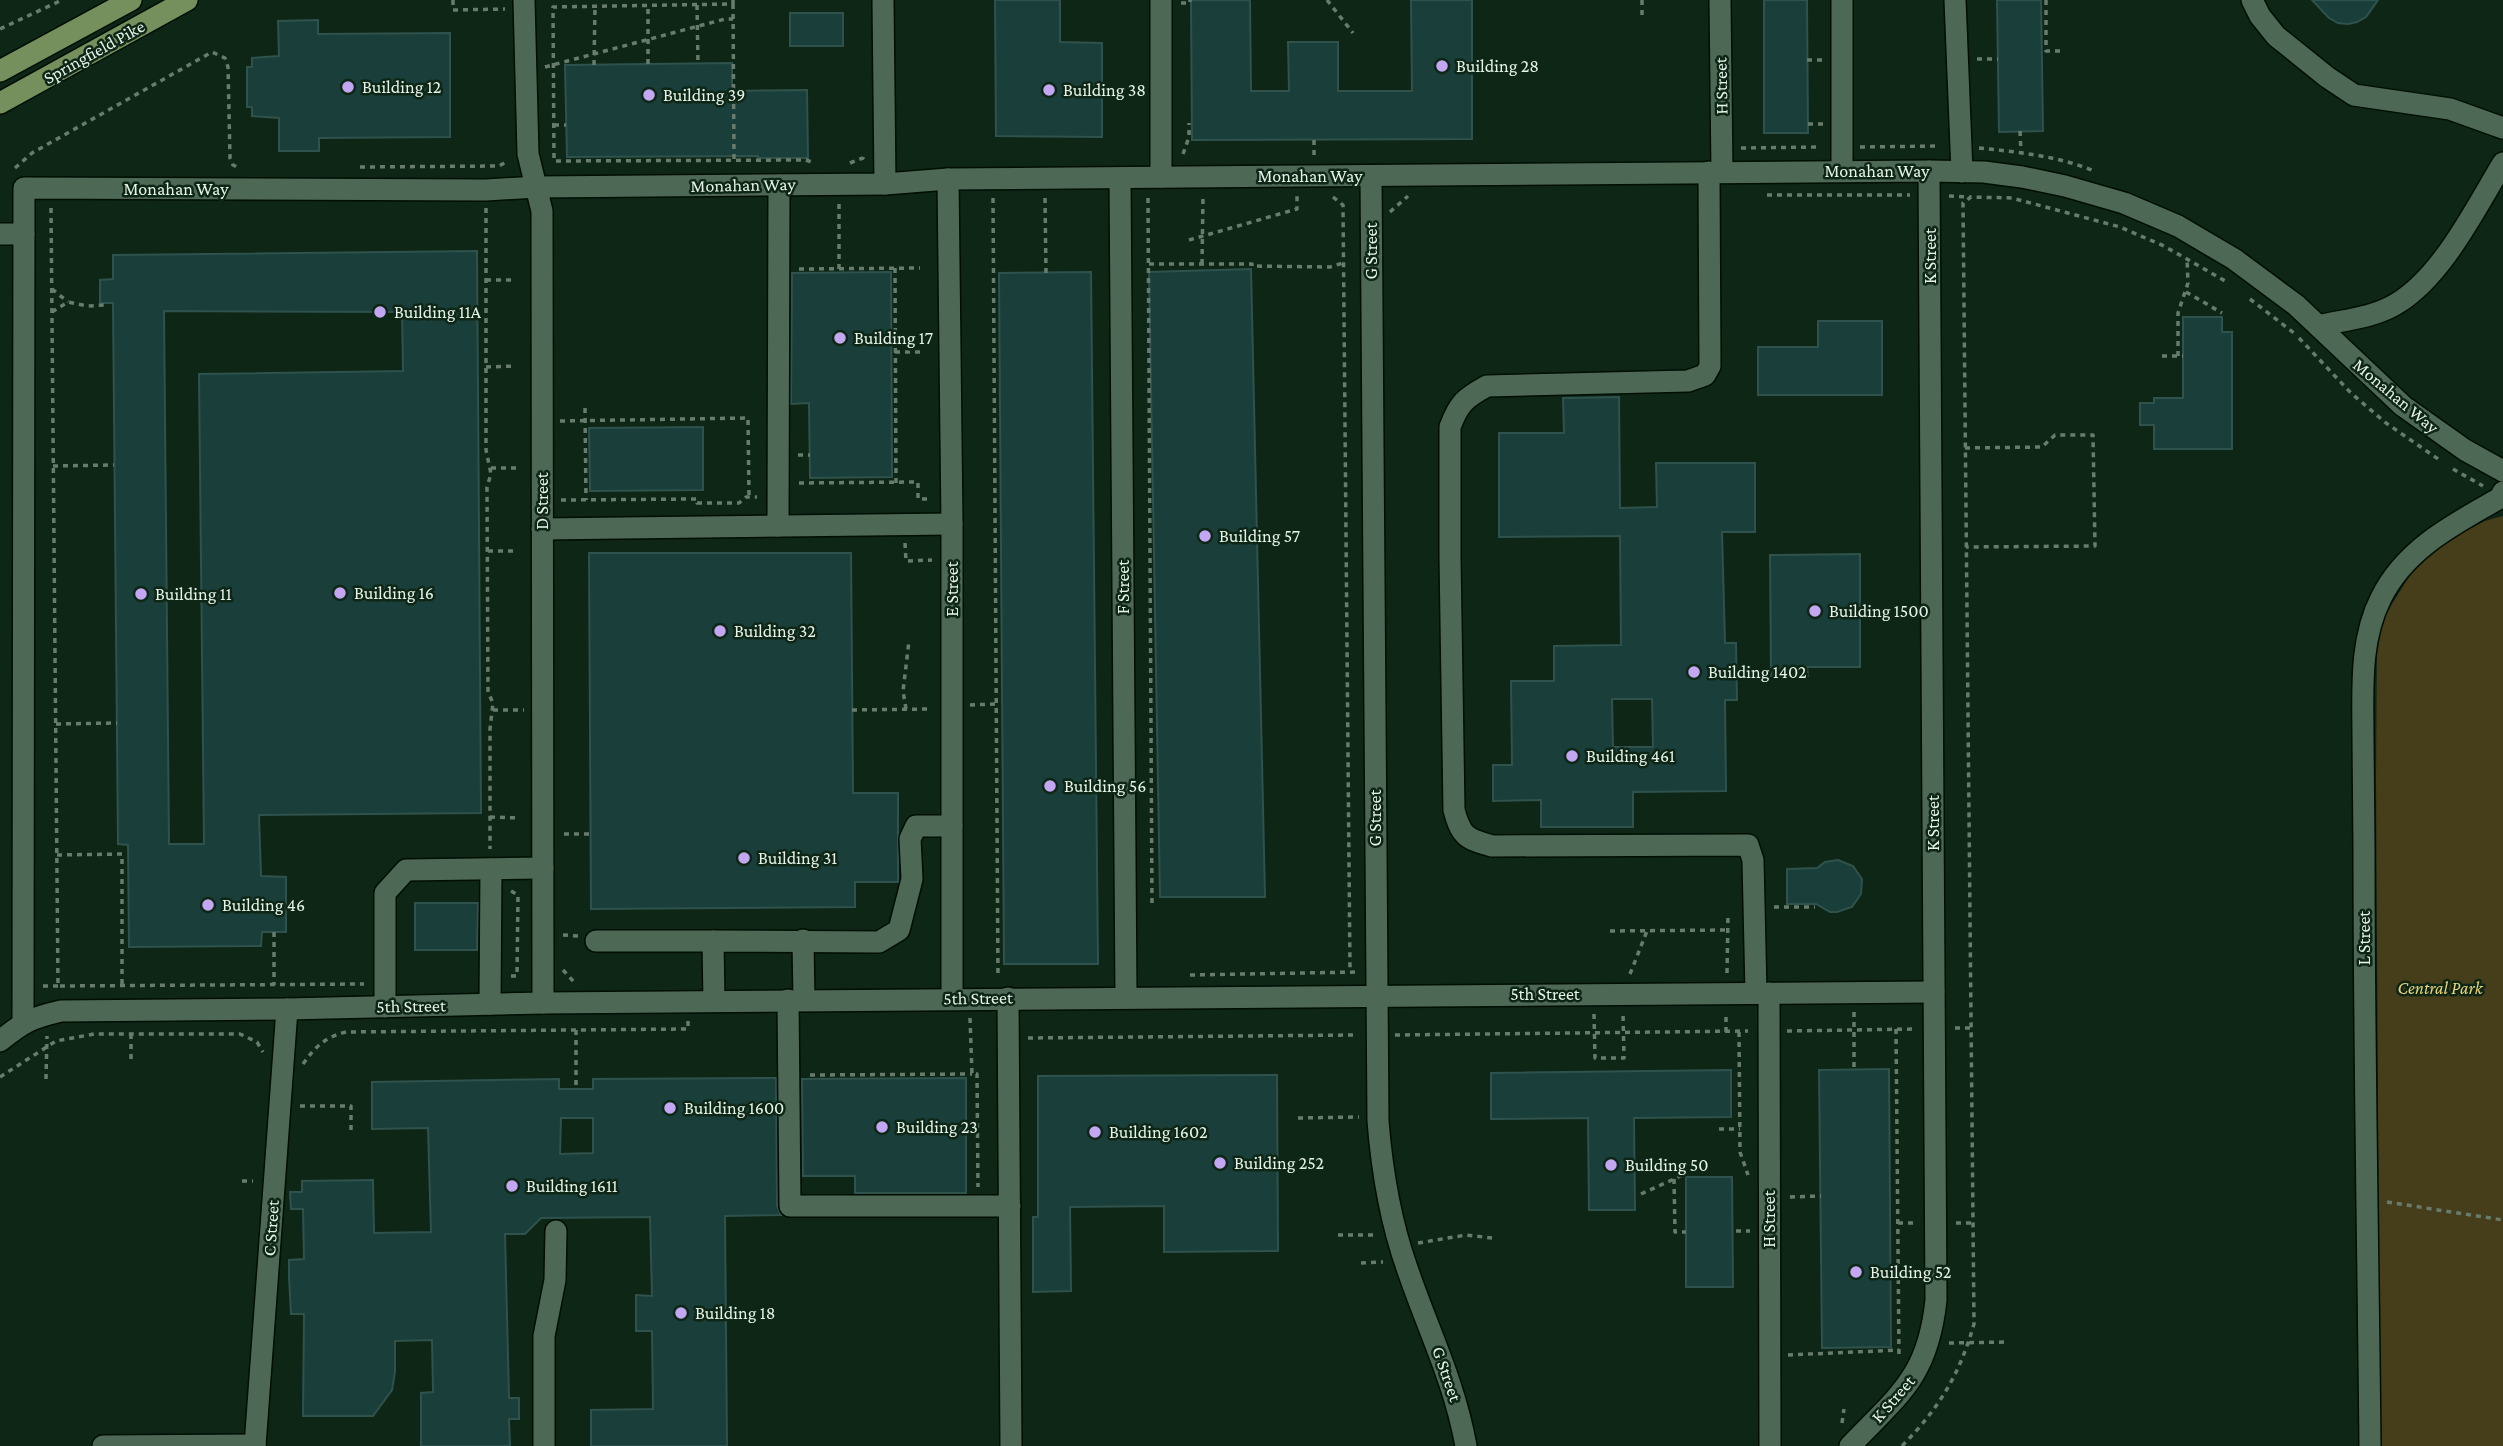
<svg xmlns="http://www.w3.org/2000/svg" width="2503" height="1446" viewBox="0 0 2503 1446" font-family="'Crimson Pro',serif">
	<rect width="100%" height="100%" fill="#0e2616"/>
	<!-- green -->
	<path fill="#463d1a" d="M2503,516v930h-123l-4,-669 1,-128 7,-32 28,-45 18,-18 26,-18 29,-15z"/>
	<!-- building -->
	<g fill="#1a3e39" stroke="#2f524d" stroke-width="2" fill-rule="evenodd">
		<path d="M995,0h65v42l42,1v94l-106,-1z"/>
		<path d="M1191,0h59l1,91h38l-1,-49h50v49h74l-1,-91h61v139l-280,1z"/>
		<path d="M1764,0h43l1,133h-44z"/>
		<path d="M1997,0h44l2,131 -44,1z"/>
		<path d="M2312,0h66l-12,17 -9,5 -9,2 -10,-1 -9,-5z"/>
		<rect x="790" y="13" width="53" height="33"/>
		<path d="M318,20v14l132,-1v104l-131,1v13h-40v-33l-27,-2v-9h-5v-40h5v-9l27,-2 -1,-35z"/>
		<path d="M732,63v28l75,-1 1,68h-50v-2l-191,1 -2,-92z"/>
		<path d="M477,251l4,562 -222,2 2,61 25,1v55h-24l-1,14 -132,1 -1,-102 -10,-1 -5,-541h-13v-23l13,-1v-24zM164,311l238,1 1,59 -204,3 5,470h-35z"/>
		<path d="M1251,269l14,628h-105l-11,-625z"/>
		<path d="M891,272l1,205 -82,1 -1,-75 -18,1 1,-131z"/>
		<path d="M1091,272l7,692h-94l-5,-691z"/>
		<path d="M2183,317h39v15h10v117h-78v-24h-14v-22h14v-5h29z"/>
		<path d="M1818,321h64v74h-124v-48h60z"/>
		<path d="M1619,397l1,111 37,-1 -1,-44h99v69h-33l3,111h11l1,57h-12l1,91 -93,1v35h-92v-27l-48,1v-36h19l-1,-84h43v-35l67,-1 -1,-109 -121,1v-104h65l-1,-35zM1612,699h40l1,48h-40z"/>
		<path d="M703,427v63l-113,1 -1,-63z"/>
		<path d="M589,553h262l2,240h45v89h-43v25l-264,2z"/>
		<path d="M1860,554v113h-53l1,9h-37l-1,-121z"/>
		<path d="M1838,860l15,6 9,13 -1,15 -9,13 -15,5h-7l-14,-8h-29v-35l30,-1 8,-6z"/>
		<path d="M415,903h63l-1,47h-62z"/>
		<path d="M1889,1069l2,278 -69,1 -3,-278z"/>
		<path d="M1731,1070v47l-97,1 1,92h-46l-1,-92 -97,1v-46z"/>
		<path d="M1277,1075l1,176 -114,1v-46l-94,1 1,84 -38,1v-75h5v-141z"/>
		<path d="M776,1078l1,128 4,9 -56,1 2,230h-136v-36l62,-1 -1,-78h-16v-36l16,1 -2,-79 -109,1 -16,16h-20l4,164h10v21h-10l1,27h-89v-53l12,-1 -1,-52 -37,1v31l-3,18 -19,26h-70l1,-102h-13l-2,-37v-17l15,-1 -1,-50h-12l-1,-17h12v-11l71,-1 1,53 57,-1 -3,-104 -56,1v-47l187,-3v10h34v-10zM561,1118h32v35l-33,1z"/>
		<path d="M966,1078v115h-111v-17h-52l-1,-97z"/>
		<path d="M1686,1177h46l1,110h-47z"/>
	</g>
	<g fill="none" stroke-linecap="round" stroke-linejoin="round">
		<!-- minor casing -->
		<g stroke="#000e03" stroke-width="24">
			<g id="minor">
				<path d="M524,0l4,154 14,57 1,792"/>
				<path d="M883,0l2,184"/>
				<path d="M1161,0v177"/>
				<path d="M1720,0l2,172"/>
				<path d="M1842,0v171"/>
				<path d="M1955,0l7,172"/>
				<path d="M2252,0l8,16 16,20 51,41 27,18 96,14 53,19"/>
				<path d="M1709,172l1,194 -5,9 -17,6 -201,5c-22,12 -28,17 -37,41v130l4,253c7,26 12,29 38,36l256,-1 5,15 3,133"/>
				<path d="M1371,176l7,945c4,50 12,99 29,147 21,62 47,112 59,178"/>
				<path d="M1120,178l6,819"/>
				<path d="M948,179l4,345v475"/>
				<path d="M0,234h24"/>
				<path d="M2318,326c25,-6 55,-8 78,-22 46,-27 79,-95 107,-141"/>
				<path d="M778,526l1,-341"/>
				<path d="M542,529l410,-5"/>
				<path d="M803,940l1,60"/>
				<path d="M596,941h117"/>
				<path d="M1769,993l1,453"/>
				<path d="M1008,998l3,448"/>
				<path d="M788,1000l2,206h220"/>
				<path d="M714,1001l-1,-60 166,1 20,-12 13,-51 -2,-40 6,-13h36"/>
				<path d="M490,1004l1,-135"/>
				<path d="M385,1007v-114l21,-23 137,-2"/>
				<path d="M23,1023l1,-835 462,2 51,-3 348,-3 63,-5 981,-8 55,1 38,5 43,9 59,17 54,23 56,33 62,46 107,101 62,44 38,21"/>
				<path d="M0,1041c23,-19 31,-23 61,-30l226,-2 256,-6 1391,-11"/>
				<path d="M103,1446l152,-1"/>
				<path d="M255,1446l32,-437"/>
				<path d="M544,1446v-110l11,-56 1,-49"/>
				<path d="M1850,1446c50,-52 78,-70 86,-146l-7,-1129"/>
				<path d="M2370,1446c-2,-199 -6,-398 -6,-597 0,-37 -1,-74 -1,-111 0,-46 -4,-97 18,-140 24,-49 73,-74 119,-100l3,-6"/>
			</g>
		</g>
		<!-- major casing -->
		<g stroke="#000e03" stroke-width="24">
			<g id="major">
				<path d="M0,71l131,-71"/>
				<path d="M0,103l187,-103"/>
			</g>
		</g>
		<!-- path -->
		<g stroke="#687c6e" stroke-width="3.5" stroke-dasharray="5 5" stroke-linecap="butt">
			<path d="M453,0v10l52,-1"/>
			<path d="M733,0v4l-180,3 1,154 252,-1 8,3"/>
			<path d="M1327,0l26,33"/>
			<path d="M1642,0v19"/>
			<path d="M2046,0v51h17"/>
			<path d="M1181,3h9v-3"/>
			<path d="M733,4l1,155"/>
			<path d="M697,5l1,59"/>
			<path d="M0,29l62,-29"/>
			<path d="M1977,59h21"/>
			<path d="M1807,60h16"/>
			<path d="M648,64v-59"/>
			<path d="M594,65l1,-59"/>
			<path d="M545,67l180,-48h8"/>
			<path d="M1808,124h15"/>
			<path d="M554,125h12"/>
			<path d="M2020,131l1,22"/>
			<path d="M1314,140v15"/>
			<path d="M1860,147l80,-1"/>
			<path d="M1741,148l80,-1"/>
			<path d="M1979,148c39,4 79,8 115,23"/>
			<path d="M1183,154l6,-17v-14"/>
			<path d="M850,163l13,-5 1,-3"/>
			<path d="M360,167l139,-1 9,-5"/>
			<path d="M15,168l17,-15 180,-101 13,6 3,9 2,91 3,7 4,2"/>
			<path d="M1767,195h143"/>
			<path d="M1949,196l22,1"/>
			<path d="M1333,197l10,8 7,767"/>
			<path d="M993,198l5,780"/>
			<path d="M1045,198l1,75"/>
			<path d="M1148,198l4,707"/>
			<path d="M839,204v65"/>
			<path d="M51,208l7,778 306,-2"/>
			<path d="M486,208v242l5,24 -4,13 1,205 5,11 -3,26v120"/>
			<path d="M1390,212l18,-16"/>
			<path d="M1189,240l108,-31v-15"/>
			<path d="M1149,264h103v2l78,1 13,-4"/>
			<path d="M1202,264l1,-68"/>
			<path d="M895,268l1,215"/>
			<path d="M799,269l121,-1"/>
			<path d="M486,280h29"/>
			<path d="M52,289l16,13"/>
			<path d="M2186,292l36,21"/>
			<path d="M2250,299l44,34"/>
			<path d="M52,312l16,-10 20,4 16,-1 2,-2"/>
			<path d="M2299,338l52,55 35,30 55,38"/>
			<path d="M895,352h26"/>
			<path d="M2162,356h21"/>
			<path d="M2178,356v-43l10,-30 -1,-25"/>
			<path d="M486,367l30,-1"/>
			<path d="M585,408l1,92"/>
			<path d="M560,421l188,-3 1,79"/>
			<path d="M1965,448l77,-1 13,-12h38l2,111 -129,1"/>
			<path d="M798,455h12"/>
			<path d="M53,466l61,-1"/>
			<path d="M491,468h26"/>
			<path d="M2453,469l30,17"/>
			<path d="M799,483l119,-1v17h14"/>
			<path d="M561,500l136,-1v4h42l7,-6h11"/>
			<path d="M905,543l1,18 26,-1"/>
			<path d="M488,551h29"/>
			<path d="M970,705l26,-1"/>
			<path d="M906,709l-3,-18 6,-50"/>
			<path d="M493,710h31"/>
			<path d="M852,710l79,-1"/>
			<path d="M56,724l61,-1"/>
			<path d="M490,817l29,1"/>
			<path d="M564,834h26"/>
			<path d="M57,855l65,-1v132"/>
			<path d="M1774,907h41"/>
			<path d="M1610,931l118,-1"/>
			<path d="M274,932v53"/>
			<path d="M563,935l15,1"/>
			<path d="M563,970l11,12"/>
			<path d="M1727,973l1,-57"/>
			<path d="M1630,974l17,-43"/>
			<path d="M1190,975l168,-3"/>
			<path d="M511,976h6l1,-81 -7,-4"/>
			<path d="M43,986h15"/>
			<path d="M1854,1012v58"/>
			<path d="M1594,1014l1,44h29l-1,-45"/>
			<path d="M970,1018l2,56h5l1,113"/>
			<path d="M1955,1028h16"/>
			<path d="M1896,1029l3,327"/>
			<path d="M576,1030v59"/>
			<path d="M1787,1031l129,-2"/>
			<path d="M1726,1032v-20"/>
			<path d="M1739,1032l1,120 8,23"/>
			<path d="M1395,1035l353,-4"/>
			<path d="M1028,1038l328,-3"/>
			<path d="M131,1059v-25"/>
			<path d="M303,1064c12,-17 22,-27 43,-32l342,-3v-8"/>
			<path d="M810,1075l162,-1"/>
			<path d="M0,1077l56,-36 38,-7h146l17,8 6,10"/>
			<path d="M46,1079l1,-43"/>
			<path d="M300,1106h51v28"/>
			<path d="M1298,1118l61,-1"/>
			<path d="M1719,1129h21"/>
			<path d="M1674,1179l1,53h11"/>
			<path d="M242,1181h11"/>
			<path d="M1641,1194l44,-20"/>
			<path d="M1790,1197l31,-1"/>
			<path d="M2387,1202l116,18"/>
			<path d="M1898,1223h19"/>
			<path d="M1956,1223h17"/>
			<path d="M1736,1231h14"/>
			<path d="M1338,1235h36l2,-3"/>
			<path d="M1418,1243l48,-8 26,3"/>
			<path d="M1361,1263l22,-1"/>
			<path d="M1949,1343l58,-1"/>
			<path d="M1788,1355l111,-5"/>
			<path d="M1842,1423l2,-14"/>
			<path d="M1902,1446c37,-38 57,-70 72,-122l-11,-1121 8,-6 41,1 108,29 44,19 63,36"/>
		</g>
		<!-- minor -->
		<use href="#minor" stroke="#4e6856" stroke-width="21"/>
		<!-- major -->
		<use href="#major" stroke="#76905d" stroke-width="21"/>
	</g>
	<!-- markers -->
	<g fill="#c3a7f2" stroke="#0e2616" stroke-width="2.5">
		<circle cx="1442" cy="66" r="7"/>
		<circle cx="348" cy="87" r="7"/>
		<circle cx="1049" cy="90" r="7"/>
		<circle cx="649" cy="95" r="7"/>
		<circle cx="380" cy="312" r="7"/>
		<circle cx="840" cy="338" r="7"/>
		<circle cx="1205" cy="536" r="7"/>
		<circle cx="340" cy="593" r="7"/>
		<circle cx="141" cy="594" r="7"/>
		<circle cx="1815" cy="611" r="7"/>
		<circle cx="720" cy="631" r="7"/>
		<circle cx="1694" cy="672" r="7"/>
		<circle cx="1572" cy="756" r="7"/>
		<circle cx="1050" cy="786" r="7"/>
		<circle cx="744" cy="858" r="7"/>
		<circle cx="208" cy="905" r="7"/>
		<circle cx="670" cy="1108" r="7"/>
		<circle cx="882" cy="1127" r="7"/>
		<circle cx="1095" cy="1132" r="7"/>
		<circle cx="1220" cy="1163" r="7"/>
		<circle cx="1611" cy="1165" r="7"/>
		<circle cx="512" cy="1186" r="7"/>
		<circle cx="1856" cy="1272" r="7"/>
		<circle cx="681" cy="1313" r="7"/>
	</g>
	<g text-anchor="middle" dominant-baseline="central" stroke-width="5" stroke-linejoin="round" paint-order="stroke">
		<!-- street labels -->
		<g font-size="18" fill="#e5f3e8" stroke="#0e2616">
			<text transform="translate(94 52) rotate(-29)">Springfield Pike</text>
			<text transform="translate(1721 86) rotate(-91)">H Street</text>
			<text x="1877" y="171">Monahan Way</text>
			<text x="1310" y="176">Monahan Way</text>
			<text transform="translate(743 185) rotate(-1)">Monahan Way</text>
			<text x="176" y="189">Monahan Way</text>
			<text transform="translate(1371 251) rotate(-90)">G Street</text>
			<text transform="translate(1930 256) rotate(-90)">K Street</text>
			<text transform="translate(2396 396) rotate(40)">Monahan Way</text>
			<text transform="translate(542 501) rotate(-90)">D Street</text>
			<text transform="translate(1123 587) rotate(-90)">F Street</text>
			<text transform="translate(952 589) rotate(-90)">E Street</text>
			<text transform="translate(1375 818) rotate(-90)">G Street</text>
			<text transform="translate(1933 823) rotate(-90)">K Street</text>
			<text transform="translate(2364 938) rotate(-90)">L Street</text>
			<text x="1545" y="994">5th Street</text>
			<text transform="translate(978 998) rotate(-1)">5th Street</text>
			<text transform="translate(411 1006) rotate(-1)">5th Street</text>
			<text transform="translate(1769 1219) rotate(-90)">H Street</text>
			<text transform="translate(271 1228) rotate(-86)">C Street</text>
			<text transform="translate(1447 1374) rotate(71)">G Street</text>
			<text transform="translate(1893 1399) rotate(-49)">K Street</text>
		</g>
		<!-- poi labels -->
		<g font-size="18" fill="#e5f3e8" stroke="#0e2616" text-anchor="start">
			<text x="1456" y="66">Building 28</text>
			<text x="362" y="87">Building 12</text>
			<text x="1063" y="90">Building 38</text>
			<text x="663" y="95">Building 39</text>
			<text x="394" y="312">Building 11A</text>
			<text x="854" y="338">Building 17</text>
			<text x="1219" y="536">Building 57</text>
			<text x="354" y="593">Building 16</text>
			<text x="155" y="594">Building 11</text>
			<text x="1829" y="611">Building 1500</text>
			<text x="734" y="631">Building 32</text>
			<text x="1708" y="672">Building 1402</text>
			<text x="1586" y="756">Building 461</text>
			<text x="1064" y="786">Building 56</text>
			<text x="758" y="858">Building 31</text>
			<text x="222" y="905">Building 46</text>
			<text x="684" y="1108">Building 1600</text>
			<text x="896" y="1127">Building 23</text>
			<text x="1109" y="1132">Building 1602</text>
			<text x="1234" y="1163">Building 252</text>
			<text x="1625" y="1165">Building 50</text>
			<text x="526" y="1186">Building 1611</text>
			<text x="1870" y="1272">Building 52</text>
			<text x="695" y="1313">Building 18</text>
		</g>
		<!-- park labels -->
		<g font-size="18" font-style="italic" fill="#ebd377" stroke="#0e2616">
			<text x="2440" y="988">Central Park</text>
		</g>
	</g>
</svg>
